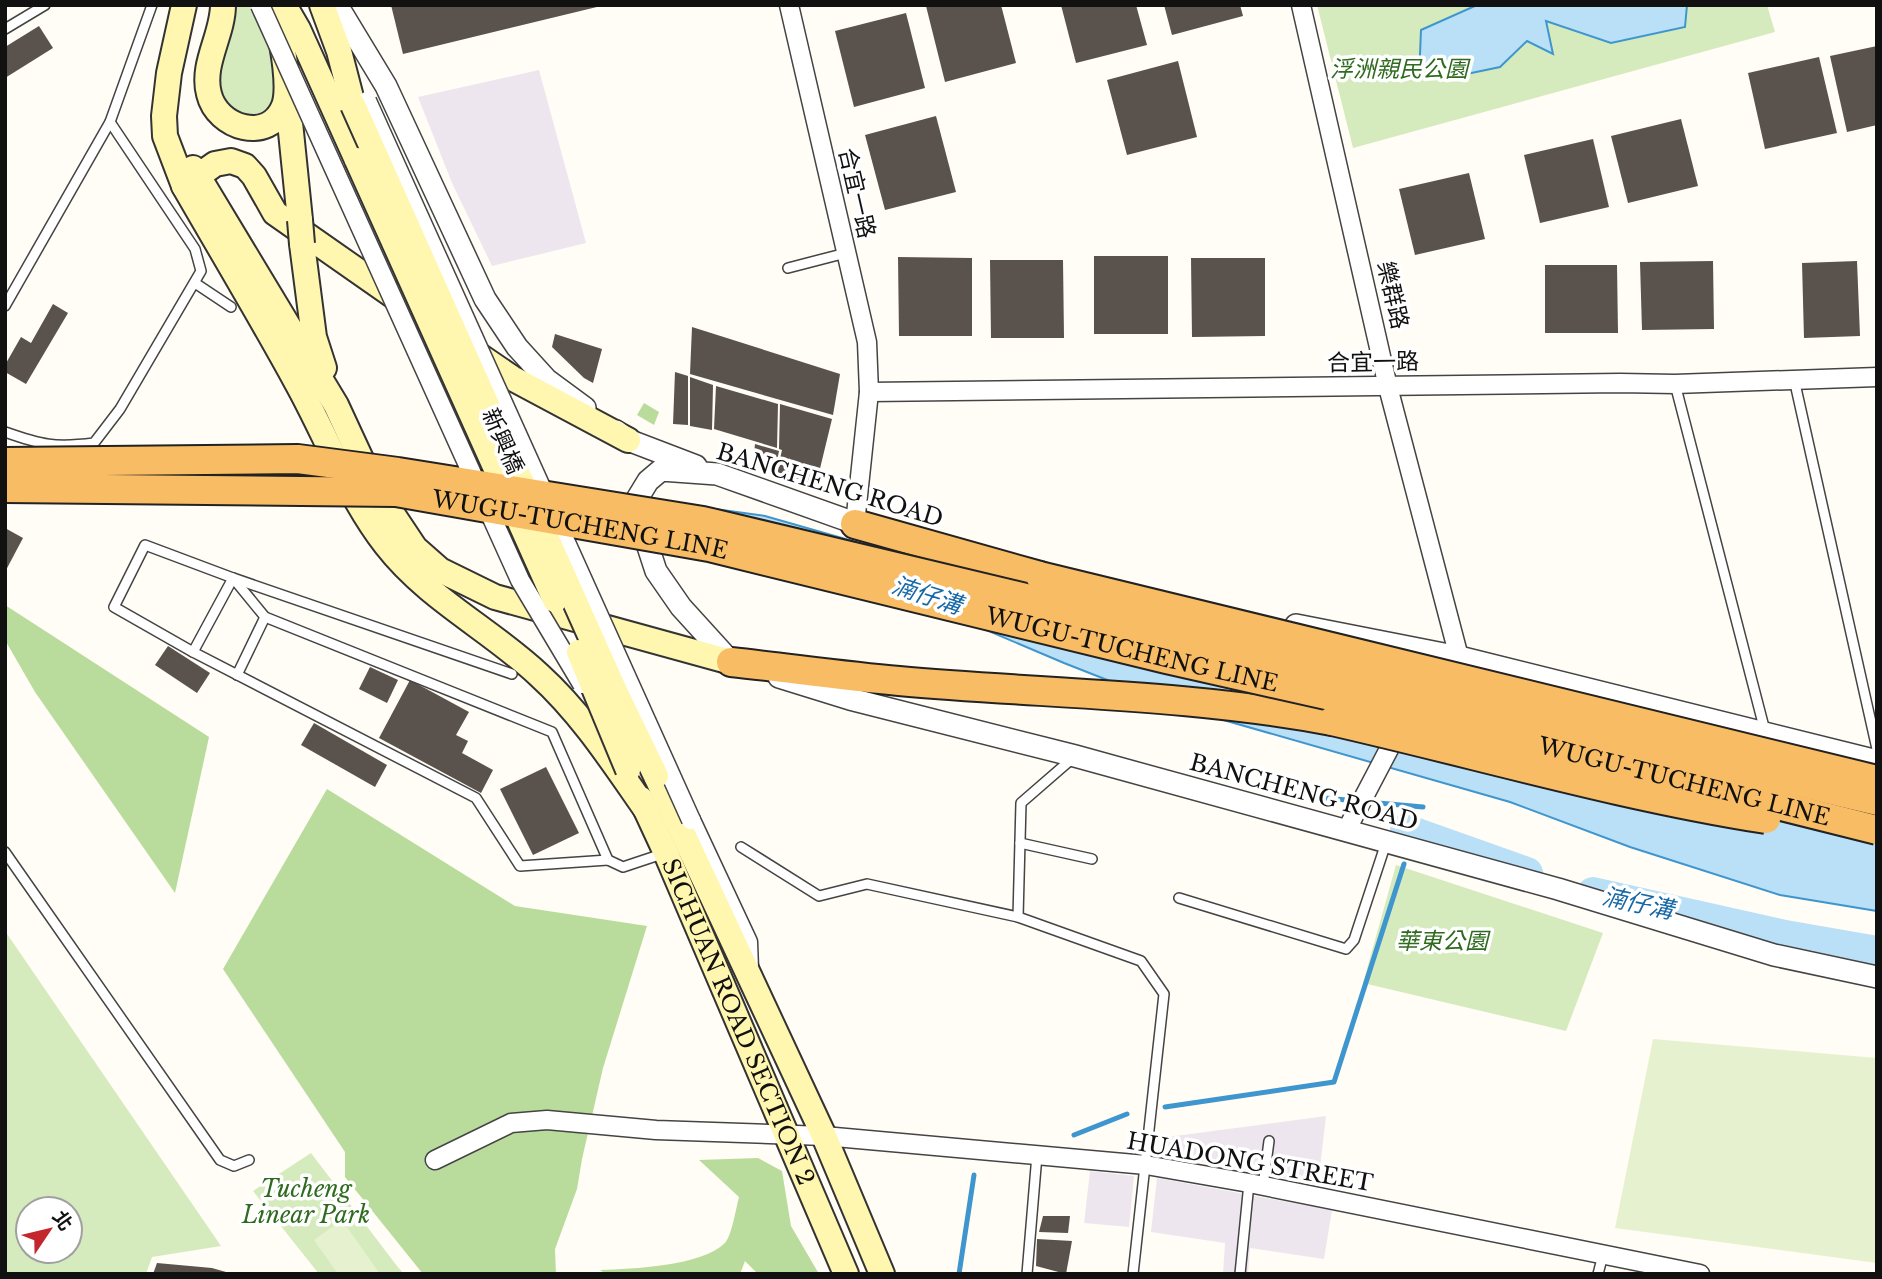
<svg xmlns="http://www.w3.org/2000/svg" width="1882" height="1279" viewBox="0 0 1882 1279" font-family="'Libre Baskerville','Noto Sans TC',serif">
	<rect width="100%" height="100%" fill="#fffdf5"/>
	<!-- industrial -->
	<g fill="#eee6ef">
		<path d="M539,70l47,173 -94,23 -40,-83 -34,-86z"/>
		<path d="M1326,1116l-8,69 -153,-31 2,-17z"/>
		<path d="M1090,1171l44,5 -5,51 -45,-4z"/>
		<path d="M1157,1178l175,32 -8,49 -74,-11 -2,26h-25l2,-31 -74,-11z"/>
	</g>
	<!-- green -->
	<g fill="#d5ebbd" fill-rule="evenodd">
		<path d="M233,5h22c10,27 23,55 21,84 -1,33 -47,34 -55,2 -7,-27 6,-59 12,-86z"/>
		<path d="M1317,5h450l8,27 -422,116z"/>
		<path d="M1396,865l207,68 -37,98 -203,-48z"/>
		<path d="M5,931l216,315 -69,11 -6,17h-141zM70,1209v42h-42v-42z"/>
		<path d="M311,1153l86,113 7,8h-85l-66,-83z"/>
	</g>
	<!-- forest -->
	<g fill="#b9dc9c">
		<path d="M644,403l15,9 -5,13 -17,-10z"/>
		<path d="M5,605l204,132 -34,156 -140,-201 -30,-52z"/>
		<path d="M327,789l188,117 132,20 -44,142 -21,91 -5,30 -22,60 1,25h-133l-78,-97v-25l-122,-183z"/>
		<path d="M758,1158l24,13 9,55 28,48h-61l-13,-13 -5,13h-134l-6,-4c32,-1 102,-4 125,-27 7,-8 11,-35 14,-46l-40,-37z"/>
	</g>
	<!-- pitch -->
	<g fill="#e6f2cf">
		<path d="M1653,1039l224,19v205l-262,-35z"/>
		<path d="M342,1220l38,54h-42l-24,-34z"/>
	</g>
	<!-- water -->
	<g fill="#b9e0f7" stroke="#3f96cf" stroke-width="2">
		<path d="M1477,5h210l-2,22 -74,16 -65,-22 7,33 -26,-13 -27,26 -43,9 -38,3 2,-49z"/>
		<path d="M694,506l71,10 402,115 710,188v92l-97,-16 -150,-48 -120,-45 -339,-97 -107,-42z"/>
	</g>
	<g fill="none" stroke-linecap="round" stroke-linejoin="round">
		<!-- stream -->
		<g stroke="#3f96cf" stroke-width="5">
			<path d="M1315,797l42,4"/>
			<path d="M1367,802l56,5"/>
			<path d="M1165,1107l169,-25 70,-218"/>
			<path d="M1074,1135l53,-21"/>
			<path d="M959,1274l15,-99"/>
		</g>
		<!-- river -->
		<g stroke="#b9e0f7" stroke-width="32">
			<path d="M1406,830l121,43"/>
			<path d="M1593,893l192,43 92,16"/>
		</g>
	</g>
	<!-- building -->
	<g fill="#5a524d">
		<path d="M391,5h210v1l-198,48z"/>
		<path d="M930,5h71l15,58 -71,19 -19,-76z"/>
		<path d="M1061,5h75l11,40 -71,18z"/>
		<path d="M1164,5h76l3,11 -71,19z"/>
		<path d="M906,13l19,75 -71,19 -19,-76z"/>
		<path d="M39,26l14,22 -48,30v-31z"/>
		<path d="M1877,46v79l-30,7 -17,-76z"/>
		<path d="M1819,57l18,76 -72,16 -17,-76z"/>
		<path d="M1178,61l19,76 -70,18 -20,-75z"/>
		<path d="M936,116l20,76 -71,18 -20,-75z"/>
		<path d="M1681,119l17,67 -70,17 -17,-67z"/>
		<path d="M1593,139l16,68 -69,16 -16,-68z"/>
		<path d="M1469,173l16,66 -70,16 -16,-66z"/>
		<rect x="1094" y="256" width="74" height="78"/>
		<path d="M898,257l74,1v78h-73z"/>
		<path d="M1191,258h74v78l-73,1z"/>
		<path d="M990,260h73l1,78h-73z"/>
		<path d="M1713,261l1,68 -72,1 -2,-68z"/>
		<path d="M1857,261l3,75 -56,2 -2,-75z"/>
		<path d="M1545,265h72l1,68h-73z"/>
		<path d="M53,304l15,9 -42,71 -21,-12v-7l16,-28 10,6z"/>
		<path d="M692,327l148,47 -7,41 -143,-41z"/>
		<path d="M555,334l47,15 -9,34 -9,-5 -32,-31z"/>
		<path d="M675,372l13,4v49l-15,-1z"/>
		<path d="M690,377l23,8 -1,45 -22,-4z"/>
		<path d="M716,386l62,18 -1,44 -63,-19z"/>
		<path d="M780,404l52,15 -16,66 -39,-13 5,-22 -3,-1z"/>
		<path d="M755,444l24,7 -4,20 -22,-6z"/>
		<path d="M5,528l18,10 -18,34z"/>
		<path d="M168,646l42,27 -13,20 -42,-28z"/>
		<path d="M370,667l28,13 -11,23 -28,-14z"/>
		<path d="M410,680l59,32 -13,23 12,6 -6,12 31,17 -12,23 -102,-55z"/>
		<path d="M314,723l73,42 -12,22 -74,-42z"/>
		<path d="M546,767l33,66 -46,22 -33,-66z"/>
		<path d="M1043,1216h27l-2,17 -29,-1z"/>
		<path d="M1037,1239l35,2 -6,33 -30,-8z"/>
		<path d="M157,1263l55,5 21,6h-80z"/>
	</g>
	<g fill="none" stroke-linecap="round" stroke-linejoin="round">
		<!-- service casing -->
		<g stroke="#444" stroke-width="12">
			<g id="service">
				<path d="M5,29l40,-24"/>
				<path d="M788,268l58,-15"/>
				<path d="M195,283l36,24"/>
				<path d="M5,306l105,-184 42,-117"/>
				<path d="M1794,379l83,370"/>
				<path d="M1675,384l90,347"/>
				<path d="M5,432c37,13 50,16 89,11l26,-34 81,-138 -6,-22 -85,-127"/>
				<path d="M193,652l-79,-45 31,-62 88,33 32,39 287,115 56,128 15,7 42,-14"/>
				<path d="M512,674l-279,-96 -40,74 283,146 44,68 88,-6"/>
				<path d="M237,675l28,-58"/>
				<path d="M1020,843l72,16"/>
				<path d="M741,847l78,49 48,-12 151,33 123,44 23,33 -31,280"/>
				<path d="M5,852l215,308 14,6 15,-6"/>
				<path d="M1179,898l167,51 8,-9 32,-97"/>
				<path d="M1018,917l3,-114 53,-46"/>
				<path d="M1263,1186l6,-45"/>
				<path d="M1027,1274l10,-119"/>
				<path d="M1240,1274l9,-91"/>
				<path d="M1598,1274l5,-19"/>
			</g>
		</g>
		<!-- minor casing -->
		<g stroke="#444" stroke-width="21">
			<g id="minor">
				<path d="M789,5l78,337 2,50 -14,132"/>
				<path d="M1301,5l87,382 71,270 -8,8"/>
				<path d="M869,392l751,-9 55,1 202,-7"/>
				<path d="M691,820l57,122 1,27"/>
				<path d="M1346,831l53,-101"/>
				<path d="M435,1160l76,-37 36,-3 109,10 168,6 322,29 103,18 451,91"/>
			</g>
		</g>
		<!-- tertiary casing -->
		<g stroke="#444" stroke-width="24">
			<g id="tertiary">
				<path d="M337,5l49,81 99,213 32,48 30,33 38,28"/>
				<path d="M616,431l12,9 68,26"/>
				<path d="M1296,625l163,32 418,104"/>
				<path d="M738,664l-7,-2 -50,-55 -25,-36 -22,-67 14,-23 13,-11 56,4 152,54"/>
				<path d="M779,677l71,22 225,57 483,133 216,66 103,22"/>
			</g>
		</g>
		<!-- secondary casing -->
		<g stroke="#333" stroke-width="28">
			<g id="secondary">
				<path d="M184,5l-15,68 -5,43 1,20 19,50c38,66 77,131 113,197 30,54 51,113 89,162 42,54 104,84 153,130 43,39 75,89 108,136"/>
				<path d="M223,5c0,30 -22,59 -14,89 8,34 60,50 75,12 8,-22 -5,-76 -9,-101"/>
				<path d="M284,5l14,24 59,131"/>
				<path d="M322,5l17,46 14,54"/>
				<path d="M287,93l13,127"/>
				<path d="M193,168l143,237 25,54 28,50 26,39 25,22 55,27 236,65"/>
				<path d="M184,186l31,-22 16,-3 14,5 9,10 21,37 163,114"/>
				<path d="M302,244l12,93 10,31"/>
				<path d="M471,350l41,28 116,62"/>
				<path d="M656,776l168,360 58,138"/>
				<path id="s1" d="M641,799l25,54 180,421"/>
			</g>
		</g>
		<!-- trunk casing -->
		<g stroke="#222" stroke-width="32">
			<g id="trunk">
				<path d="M855,524l185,52"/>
				<path d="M731,662c56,6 112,14 168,19 145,13 290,13 433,40"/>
			</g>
		</g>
		<!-- service -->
		<use href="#service" stroke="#fff" stroke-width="9"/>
		<!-- minor -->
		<use href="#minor" stroke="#fff" stroke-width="18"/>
		<!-- tertiary -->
		<use href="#tertiary" stroke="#fff" stroke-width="21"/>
		<!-- secondary -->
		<use href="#secondary" stroke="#fff6b0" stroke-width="24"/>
		<!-- trunk -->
		<use href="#trunk" stroke="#f7bc64" stroke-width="28"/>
		<!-- minor-bridge casing -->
		<g stroke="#444" stroke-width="21" stroke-linecap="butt">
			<g id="minor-bridge">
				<path d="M260,5l260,575 62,104"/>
				<path d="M367,101l324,719"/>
			</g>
		</g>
		<!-- secondary-bridge casing -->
		<g stroke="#333" stroke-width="28" stroke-linecap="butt">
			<g id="secondary-bridge">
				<path d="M353,105l261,584 42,87"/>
				<path d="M357,160l198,440"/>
				<path d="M300,220l2,24"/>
				<path d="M579,652l49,118"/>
			</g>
		</g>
		<!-- trunk-bridge casing -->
		<g stroke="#222" stroke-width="32" stroke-linecap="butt">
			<g id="trunk-bridge">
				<path d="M5,462l293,-3 100,13 305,49 1174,280"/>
				<path id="s2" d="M5,488l391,4 313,55 457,112 285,64 426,107"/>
				<path d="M1040,576l837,204"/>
				<path d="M1332,721c145,33 287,75 434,98"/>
			</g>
		</g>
		<!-- minor-bridge -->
		<use href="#minor-bridge" stroke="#fff" stroke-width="18"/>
		<!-- secondary-bridge -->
		<use href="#secondary-bridge" stroke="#fff6b0" stroke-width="24"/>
		<!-- trunk-bridge -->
		<use href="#trunk-bridge" stroke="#f7bc64" stroke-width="28"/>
	</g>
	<g text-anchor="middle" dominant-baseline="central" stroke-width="7" stroke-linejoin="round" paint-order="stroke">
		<!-- park labels -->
		<g font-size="23" font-style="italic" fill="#2f6b1f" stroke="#fff">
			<text x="1399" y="69">浮洲親民公園</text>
			<text x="1442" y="941">華東公園</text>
			<text x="306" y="1189">Tucheng<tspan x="306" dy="26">Linear Park</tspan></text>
		</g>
		<!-- street labels -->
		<g font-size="23" fill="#111" stroke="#fff">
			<text transform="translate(857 193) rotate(77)">合宜一路</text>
			<text transform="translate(1393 295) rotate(77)">樂群路</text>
			<text transform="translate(1373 362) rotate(-1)">合宜一路</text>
			<text transform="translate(503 441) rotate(66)">新興橋</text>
			<text transform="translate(830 485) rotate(17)">BANCHENG ROAD</text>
			<text stroke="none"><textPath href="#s2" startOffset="578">WUGU-TUCHENG LINE</textPath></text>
			<text stroke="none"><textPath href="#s2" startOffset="1144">WUGU-TUCHENG LINE</textPath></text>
			<text stroke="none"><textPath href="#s2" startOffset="1712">WUGU-TUCHENG LINE</textPath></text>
			<text transform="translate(1304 792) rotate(15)">BANCHENG ROAD</text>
			<text stroke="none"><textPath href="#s1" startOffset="243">SICHUAN ROAD SECTION 2</textPath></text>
			<text transform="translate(1250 1162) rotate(10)">HUADONG STREET</text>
		</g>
		<!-- water labels -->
		<g font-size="24" font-style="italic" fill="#1768a6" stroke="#fff">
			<text transform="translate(927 595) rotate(18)">湳仔溝</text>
			<text transform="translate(1638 903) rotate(12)">湳仔溝</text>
		</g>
	</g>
	<!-- border -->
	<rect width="1882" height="1279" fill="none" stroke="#111111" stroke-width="14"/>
	<!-- north arrow -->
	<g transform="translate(49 1230) rotate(55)"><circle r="33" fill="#ffffff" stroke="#a0a0a0" stroke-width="2"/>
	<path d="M0-5L12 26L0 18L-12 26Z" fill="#c4262e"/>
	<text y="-10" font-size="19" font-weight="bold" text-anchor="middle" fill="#111111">北</text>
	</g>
</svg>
